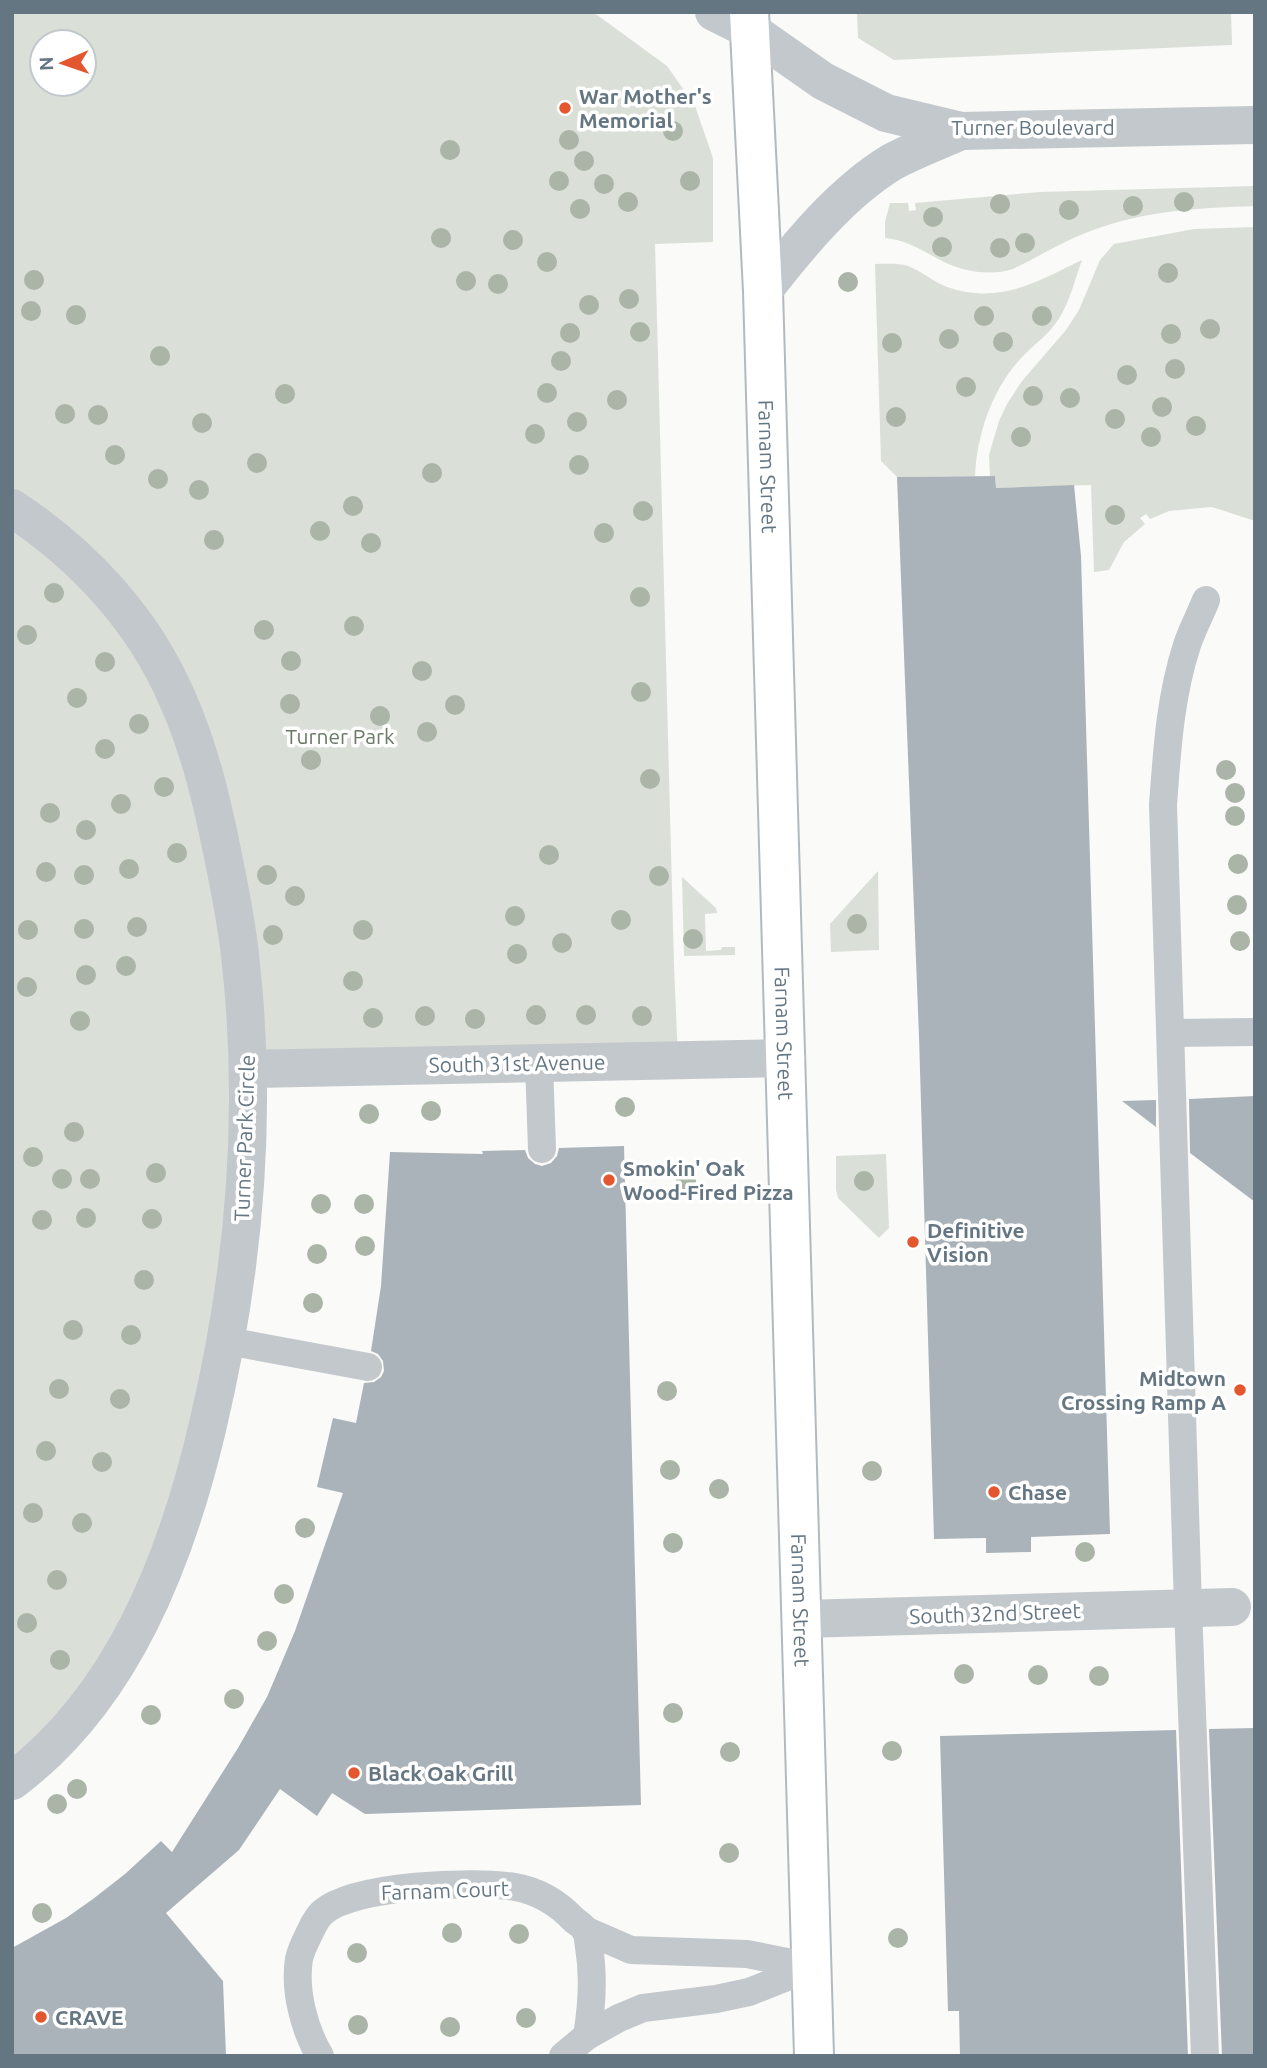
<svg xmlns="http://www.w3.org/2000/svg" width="1267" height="2068" viewBox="0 0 1267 2068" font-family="Ubuntu,sans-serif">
	<rect width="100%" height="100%" fill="#fafaf8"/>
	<!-- green -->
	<g fill="#dadfd7" fill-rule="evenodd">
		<path d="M12,12h581l74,54 28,40 18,52v84l-58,2 19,721 4,95 -430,9 -1,82 -87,427 -148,203zM42,42h42v42h-42z"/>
		<path d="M857,12h374l1,33 -338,15 -36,-22z"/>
		<path d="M1255,186v20c-55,2 -107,4 -159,23 -29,10 -56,27 -83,40 -22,7 -50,3 -71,-8 -19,-10 -35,-21 -57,-23v-16l5,-19h18l1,8 7,-1 -1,-7 125,-11z"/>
		<path d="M1255,227v294l-43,-14 -43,4 -19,8 -4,-5 -6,4 5,6 -21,18 -15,28 -15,2 -3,-87 -95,3 -1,-12h-5l-1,-21 10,-34 8,-17 15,-23 44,-51 13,-20 21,-50 14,-16 80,-15z"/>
		<path d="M1082,260c-7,19 -12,42 -24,60 -9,14 -22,23 -33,34 -32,32 -48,79 -50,122l-78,1 -16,-16 -6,-197c11,0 23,-1 33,2 14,5 25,16 39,21 53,18 89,-5 135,-27z"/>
		<path d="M878,871l1,79 -48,2 -1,-28z"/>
		<path d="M682,877l34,31 1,5 -12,1 1,37 15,-1 1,-3h13v8l-51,1z"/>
		<path d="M886,1154l3,74 -10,10 -41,-40 -2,-8v-34z"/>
	</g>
	<!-- building -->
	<g fill="#aab3b9">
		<path d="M995,476l1,12 78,-3 7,71 29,978 -79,3v15l-45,1v-15l-52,1 -15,-503 -22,-559z"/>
		<path d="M1255,1096v106l-65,-49 -1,-54z"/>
		<path d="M1156,1100v27l-34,-26z"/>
		<path d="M624,1146l17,659 -276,9 -33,-21 -15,23 -37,-27 -41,61 -73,63 57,68 3,75h-214v-108l54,-30 27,-19 32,-25 36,-33 11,11 66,-104 29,-51 28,-66 48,-138 -26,-6 16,-69 23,5 8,-40 10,-1 7,-5 3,-6 -1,-10 -5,-7 -7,-3 10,-65 9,-134 93,2 -1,-3 43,-1 3,8 7,6 7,2 9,-3 6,-7 2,-8z"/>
		<path d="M1255,1728v328h-33l-13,-327z"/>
		<path d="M1176,1730l12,326h-228l-1,-45h-11l-8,-275z"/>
	</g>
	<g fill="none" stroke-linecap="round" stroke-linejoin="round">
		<!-- secondary casing -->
		<g stroke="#b3babf" stroke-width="42">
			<g id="secondary">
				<path id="s1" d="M749,12l14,279 51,1765"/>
			</g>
		</g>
		<!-- service -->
		<g stroke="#c3c8cc" stroke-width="28">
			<path d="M1171,1033l84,-1"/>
			<path d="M539,1063l3,86"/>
			<path d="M227,1341l141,26"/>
			<path d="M585,1930l46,20 116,4 65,13"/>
			<path d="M320,2056c-16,-27 -26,-66 -21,-97 2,-9 6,-17 10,-25 4,-8 7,-16 14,-22 32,-27 151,-32 192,-25 23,4 43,16 59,33 4,3 10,7 12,11 2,4 2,11 3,16 5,30 3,59 -2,89"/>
			<path d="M563,2056l24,-20 32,-18 24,-10 73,-9 33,-7 63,-25"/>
			<path d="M1205,2056l-17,-449 -25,-802c4,-54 7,-108 24,-160 5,-15 13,-30 19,-45"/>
		</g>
		<!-- minor -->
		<g stroke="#c3c8cc" stroke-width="38">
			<path d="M12,508c71,47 131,111 165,190 23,51 36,107 47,163 7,34 14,69 17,104 17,155 2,313 -34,464 -31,130 -84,269 -195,352"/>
			<path d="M248,1069l538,-11"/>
			<path d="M802,1619l430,-12"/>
		</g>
		<!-- tertiary -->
		<g stroke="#c3c8cc" stroke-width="38">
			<path d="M714,12l36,18 73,51 63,32 75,18 294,-6"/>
			<path d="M763,291c36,-46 78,-98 129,-129 22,-12 47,-21 69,-31"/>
		</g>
		<!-- secondary -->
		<use href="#secondary" stroke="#fff" stroke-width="38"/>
	</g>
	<!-- trees -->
	<g fill="#aab4a7">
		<circle cx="673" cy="131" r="10"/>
		<circle cx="569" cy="140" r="10"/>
		<circle cx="450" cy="150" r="10"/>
		<circle cx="584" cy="161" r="10"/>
		<circle cx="559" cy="181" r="10"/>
		<circle cx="690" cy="181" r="10"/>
		<circle cx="604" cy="184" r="10"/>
		<circle cx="628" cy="202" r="10"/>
		<circle cx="1184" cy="202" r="10"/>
		<circle cx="1000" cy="204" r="10"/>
		<circle cx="1133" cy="206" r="10"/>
		<circle cx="580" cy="209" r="10"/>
		<circle cx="1069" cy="210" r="10"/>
		<circle cx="933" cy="217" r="10"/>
		<circle cx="441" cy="238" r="10"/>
		<circle cx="513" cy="240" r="10"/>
		<circle cx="1025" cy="243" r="10"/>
		<circle cx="942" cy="247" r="10"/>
		<circle cx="1000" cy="248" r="10"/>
		<circle cx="547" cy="262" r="10"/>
		<circle cx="1168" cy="273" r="10"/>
		<circle cx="34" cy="280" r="10"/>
		<circle cx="466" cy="281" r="10"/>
		<circle cx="848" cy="282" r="10"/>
		<circle cx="498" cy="284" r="10"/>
		<circle cx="629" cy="299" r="10"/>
		<circle cx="589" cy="305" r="10"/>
		<circle cx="31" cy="311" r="10"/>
		<circle cx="76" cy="315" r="10"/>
		<circle cx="984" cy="316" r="10"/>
		<circle cx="1042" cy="316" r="10"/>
		<circle cx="1210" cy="329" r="10"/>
		<circle cx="640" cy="332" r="10"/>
		<circle cx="570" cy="333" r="10"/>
		<circle cx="1171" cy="334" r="10"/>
		<circle cx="949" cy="339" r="10"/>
		<circle cx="1003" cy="342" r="10"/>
		<circle cx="892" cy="343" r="10"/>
		<circle cx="160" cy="356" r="10"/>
		<circle cx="561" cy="361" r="10"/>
		<circle cx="1175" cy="369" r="10"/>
		<circle cx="1127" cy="375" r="10"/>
		<circle cx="966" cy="387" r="10"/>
		<circle cx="547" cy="393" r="10"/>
		<circle cx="285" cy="394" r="10"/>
		<circle cx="1033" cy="396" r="10"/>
		<circle cx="1070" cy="398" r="10"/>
		<circle cx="617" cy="400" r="10"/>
		<circle cx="1162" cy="407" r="10"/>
		<circle cx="65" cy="414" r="10"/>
		<circle cx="98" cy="415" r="10"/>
		<circle cx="896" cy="417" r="10"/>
		<circle cx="1115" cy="419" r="10"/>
		<circle cx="577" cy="422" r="10"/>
		<circle cx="202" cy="423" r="10"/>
		<circle cx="1196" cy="426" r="10"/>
		<circle cx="535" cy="434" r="10"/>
		<circle cx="1021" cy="437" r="10"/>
		<circle cx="1151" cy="437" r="10"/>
		<circle cx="115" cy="455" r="10"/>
		<circle cx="257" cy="463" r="10"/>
		<circle cx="579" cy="465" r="10"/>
		<circle cx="432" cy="473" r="10"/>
		<circle cx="158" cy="479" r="10"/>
		<circle cx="199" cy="490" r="10"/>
		<circle cx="353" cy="506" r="10"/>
		<circle cx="643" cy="511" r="10"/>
		<circle cx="1115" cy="515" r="10"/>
		<circle cx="320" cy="531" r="10"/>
		<circle cx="604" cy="533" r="10"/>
		<circle cx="214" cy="540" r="10"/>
		<circle cx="371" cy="543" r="10"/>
		<circle cx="54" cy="593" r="10"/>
		<circle cx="640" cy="597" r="10"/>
		<circle cx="354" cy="626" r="10"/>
		<circle cx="264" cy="630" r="10"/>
		<circle cx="27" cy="635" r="10"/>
		<circle cx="291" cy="661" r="10"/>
		<circle cx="105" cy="662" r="10"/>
		<circle cx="422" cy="671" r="10"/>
		<circle cx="641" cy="692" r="10"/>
		<circle cx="77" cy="698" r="10"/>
		<circle cx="290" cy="704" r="10"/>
		<circle cx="455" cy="705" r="10"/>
		<circle cx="380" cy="716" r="10"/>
		<circle cx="139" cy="724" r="10"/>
		<circle cx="427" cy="732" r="10"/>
		<circle cx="105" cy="749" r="10"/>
		<circle cx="311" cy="760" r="10"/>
		<circle cx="1226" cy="770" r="10"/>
		<circle cx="650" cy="779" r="10"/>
		<circle cx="164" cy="787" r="10"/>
		<circle cx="1235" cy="793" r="10"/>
		<circle cx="121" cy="804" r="10"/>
		<circle cx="50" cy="813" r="10"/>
		<circle cx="1235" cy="816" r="10"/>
		<circle cx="86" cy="830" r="10"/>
		<circle cx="177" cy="853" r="10"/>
		<circle cx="549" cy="855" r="10"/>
		<circle cx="1238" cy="864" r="10"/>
		<circle cx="129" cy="869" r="10"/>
		<circle cx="46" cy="872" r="10"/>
		<circle cx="84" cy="875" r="10"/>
		<circle cx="267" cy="875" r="10"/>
		<circle cx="659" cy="876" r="10"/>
		<circle cx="295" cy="896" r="10"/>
		<circle cx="1237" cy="905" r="10"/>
		<circle cx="515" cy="916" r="10"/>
		<circle cx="621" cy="920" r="10"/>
		<circle cx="857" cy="924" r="10"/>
		<circle cx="137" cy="927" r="10"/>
		<circle cx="84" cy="929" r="10"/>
		<circle cx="28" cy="930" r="10"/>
		<circle cx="363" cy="930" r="10"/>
		<circle cx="273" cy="935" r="10"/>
		<circle cx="693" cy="939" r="10"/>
		<circle cx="1240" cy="941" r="10"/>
		<circle cx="562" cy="943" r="10"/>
		<circle cx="517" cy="954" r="10"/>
		<circle cx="126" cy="966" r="10"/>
		<circle cx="86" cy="975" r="10"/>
		<circle cx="353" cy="981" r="10"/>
		<circle cx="27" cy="987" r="10"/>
		<circle cx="536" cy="1015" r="10"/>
		<circle cx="586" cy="1015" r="10"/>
		<circle cx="425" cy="1016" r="10"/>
		<circle cx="642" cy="1016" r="10"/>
		<circle cx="373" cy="1018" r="10"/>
		<circle cx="475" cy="1019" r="10"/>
		<circle cx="80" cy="1021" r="10"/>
		<circle cx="625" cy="1107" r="10"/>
		<circle cx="431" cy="1111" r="10"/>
		<circle cx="369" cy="1114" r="10"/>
		<circle cx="74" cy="1132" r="10"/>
		<circle cx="33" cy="1157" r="10"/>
		<circle cx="156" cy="1173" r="10"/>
		<circle cx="62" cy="1179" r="10"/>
		<circle cx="90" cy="1179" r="10"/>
		<circle cx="686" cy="1181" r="10"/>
		<circle cx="864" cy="1181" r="10"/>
		<circle cx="321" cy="1204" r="10"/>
		<circle cx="364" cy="1204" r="10"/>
		<circle cx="86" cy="1218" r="10"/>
		<circle cx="152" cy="1219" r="10"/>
		<circle cx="42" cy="1220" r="10"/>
		<circle cx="365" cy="1246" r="10"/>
		<circle cx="317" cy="1254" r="10"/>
		<circle cx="144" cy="1280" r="10"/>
		<circle cx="313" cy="1303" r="10"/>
		<circle cx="73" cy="1330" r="10"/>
		<circle cx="131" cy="1335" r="10"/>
		<circle cx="59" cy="1389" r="10"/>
		<circle cx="667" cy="1391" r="10"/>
		<circle cx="120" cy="1399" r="10"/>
		<circle cx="46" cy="1451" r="10"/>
		<circle cx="102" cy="1462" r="10"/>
		<circle cx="670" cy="1470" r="10"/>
		<circle cx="872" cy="1471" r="10"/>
		<circle cx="719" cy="1489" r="10"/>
		<circle cx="33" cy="1513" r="10"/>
		<circle cx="82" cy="1523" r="10"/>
		<circle cx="305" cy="1528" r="10"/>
		<circle cx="673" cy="1543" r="10"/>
		<circle cx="1085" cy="1552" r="10"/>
		<circle cx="57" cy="1580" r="10"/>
		<circle cx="284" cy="1594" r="10"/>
		<circle cx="27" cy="1623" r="10"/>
		<circle cx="267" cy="1641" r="10"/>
		<circle cx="60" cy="1660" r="10"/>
		<circle cx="964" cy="1674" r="10"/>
		<circle cx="1038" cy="1675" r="10"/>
		<circle cx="1099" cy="1676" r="10"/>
		<circle cx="234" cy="1699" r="10"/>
		<circle cx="673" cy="1713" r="10"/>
		<circle cx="151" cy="1715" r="10"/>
		<circle cx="892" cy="1751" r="10"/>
		<circle cx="730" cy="1752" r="10"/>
		<circle cx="77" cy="1789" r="10"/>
		<circle cx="57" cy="1804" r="10"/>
		<circle cx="729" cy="1853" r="10"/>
		<circle cx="42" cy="1913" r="10"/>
		<circle cx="452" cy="1933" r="10"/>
		<circle cx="519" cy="1934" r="10"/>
		<circle cx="898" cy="1938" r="10"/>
		<circle cx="357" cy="1953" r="10"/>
		<circle cx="526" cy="2018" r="10"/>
		<circle cx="358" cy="2025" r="10"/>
		<circle cx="450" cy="2027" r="10"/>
	</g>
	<!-- markers -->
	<g fill="#e4572e" stroke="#fff" stroke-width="2.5">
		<circle cx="565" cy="108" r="7"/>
		<circle cx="609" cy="1180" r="7"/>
		<circle cx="913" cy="1242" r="7"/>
		<circle cx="1240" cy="1390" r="7"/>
		<circle cx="994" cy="1492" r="7"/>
		<circle cx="354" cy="1773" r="7"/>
		<circle cx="41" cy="2017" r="7"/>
	</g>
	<g text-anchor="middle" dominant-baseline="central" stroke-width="7" stroke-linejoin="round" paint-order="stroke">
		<!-- poi labels -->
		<g font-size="21" font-weight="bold" fill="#657683" stroke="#fff" text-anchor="start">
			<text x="579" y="96">War Mother's<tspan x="579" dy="24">Memorial</tspan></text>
			<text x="623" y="1168">Smokin' Oak<tspan x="623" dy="24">Wood-Fired Pizza</tspan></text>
			<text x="927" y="1230">Definitive<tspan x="927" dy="24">Vision</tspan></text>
			<text x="1226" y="1378" text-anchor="end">Midtown<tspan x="1226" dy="24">Crossing Ramp A</tspan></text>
			<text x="1008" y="1492">Chase</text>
			<text x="368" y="1773">Black Oak Grill</text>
			<text x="55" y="2017">CRAVE</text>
		</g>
		<!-- street labels -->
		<g font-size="21" fill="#657683" stroke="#fff">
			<text x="1033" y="127">Turner Boulevard</text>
			<text stroke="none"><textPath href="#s1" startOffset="455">Farnam Street</textPath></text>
			<text stroke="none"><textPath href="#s1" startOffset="1022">Farnam Street</textPath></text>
			<text transform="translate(517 1063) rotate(-1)">South 31st Avenue</text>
			<text transform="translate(244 1138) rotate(-88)">Turner Park Circle</text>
			<text stroke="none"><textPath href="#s1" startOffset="1589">Farnam Street</textPath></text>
			<text transform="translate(995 1613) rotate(-2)">South 32nd Street</text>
			<text transform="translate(445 1890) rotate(-2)">Farnam Court</text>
		</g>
		<!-- park labels -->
		<g font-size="21" fill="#687a64" stroke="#fff">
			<text x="340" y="736">Turner Park</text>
		</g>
	</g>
	<!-- border -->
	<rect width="1267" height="2068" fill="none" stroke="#657683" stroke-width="28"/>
	<!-- north arrow -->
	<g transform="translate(63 63) rotate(268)"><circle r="33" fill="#ffffff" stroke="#c1c8cd" stroke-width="2"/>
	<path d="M0-5L12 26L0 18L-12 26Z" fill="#e4572e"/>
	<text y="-10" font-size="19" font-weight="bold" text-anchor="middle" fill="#657683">N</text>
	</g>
</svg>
